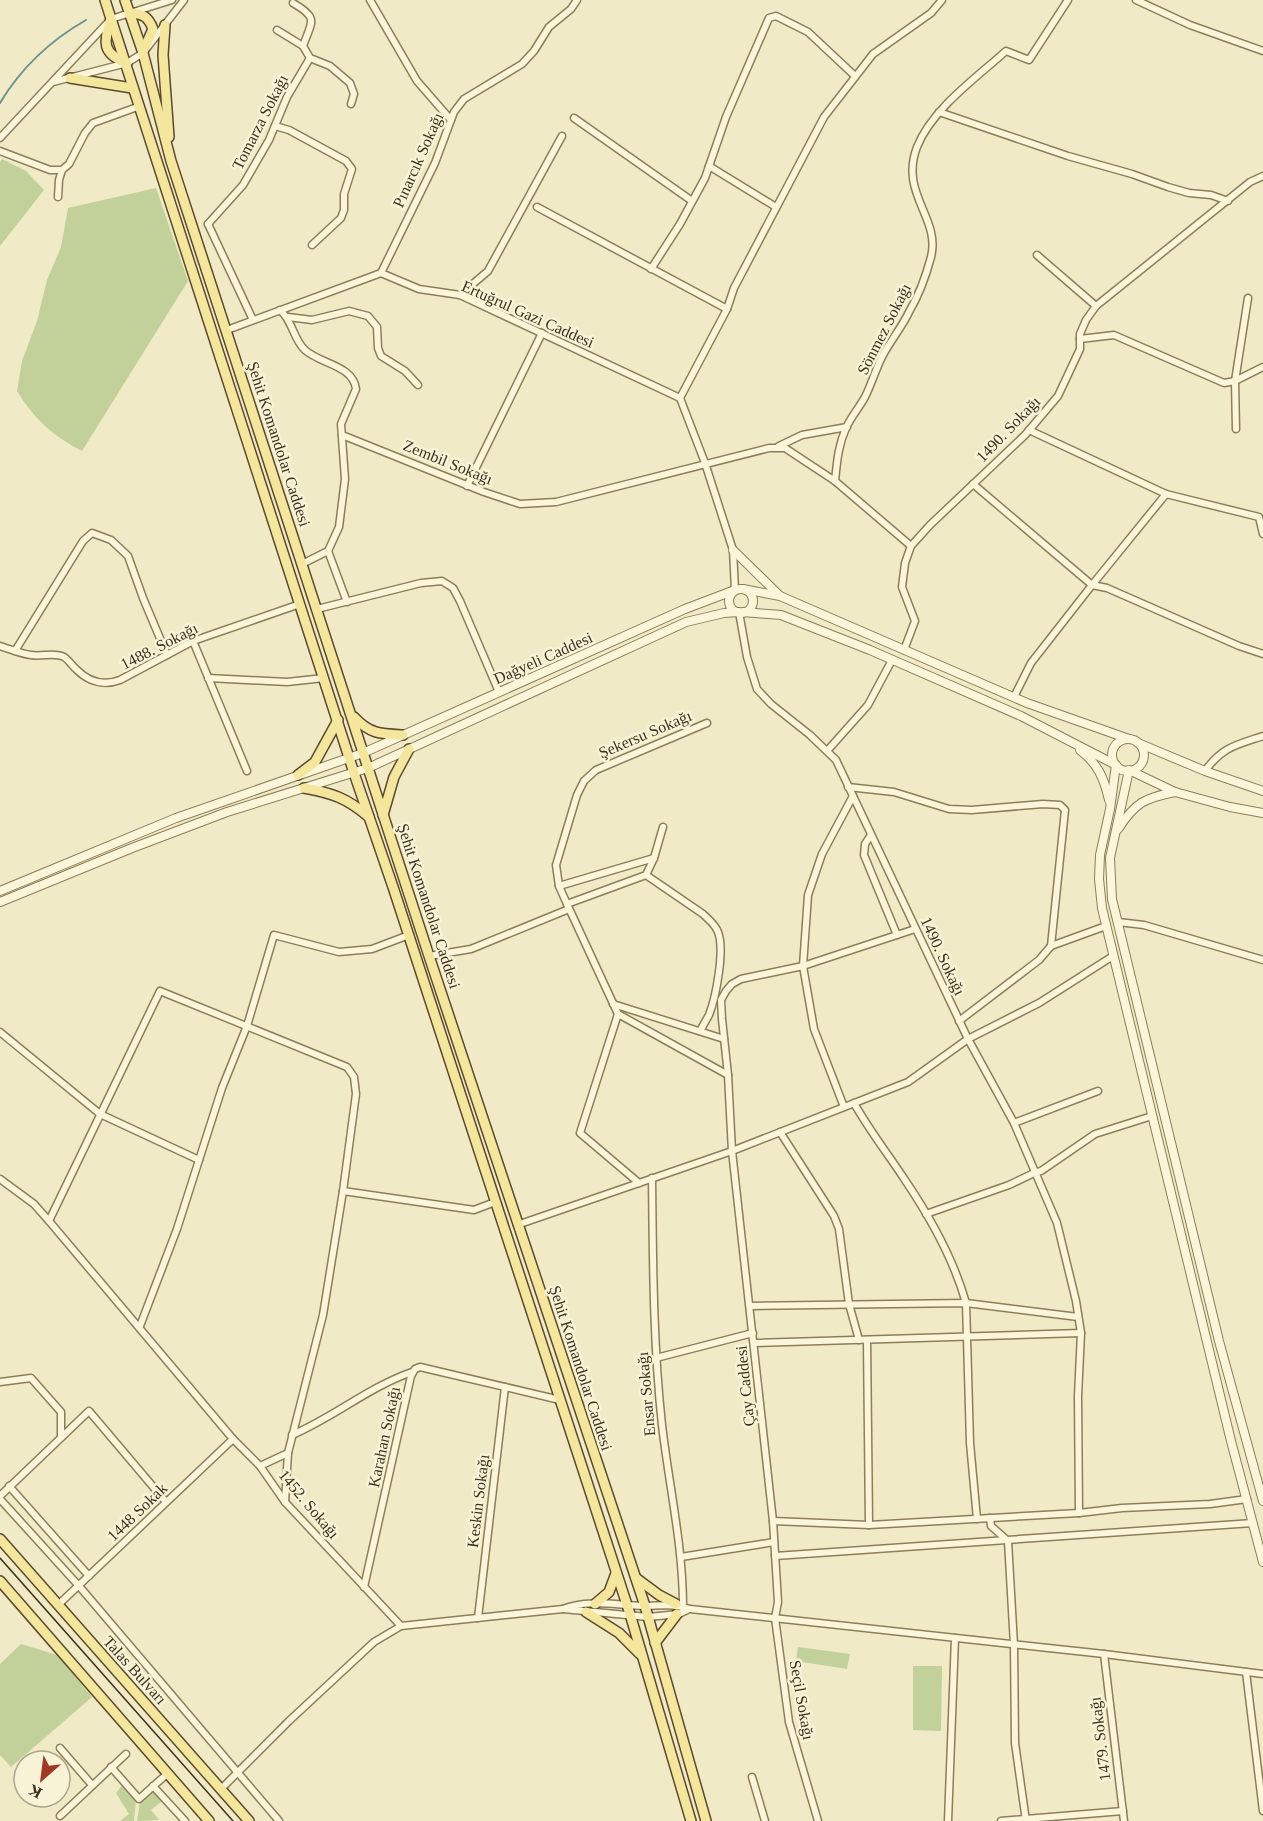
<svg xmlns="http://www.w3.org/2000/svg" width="1263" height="1821" viewBox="0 0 1263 1821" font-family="'Times New Roman',serif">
	<rect width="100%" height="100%" fill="#f1eac6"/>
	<!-- green -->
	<g fill="#c2d099">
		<path d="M2,159l24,12 18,19 -44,56v-84z"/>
		<path d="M156,188l32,93 -106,170c-28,-14 -49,-33 -65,-60l5,-30 15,-40 10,-41 14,-33 7,-39z"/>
		<path d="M21,1644l36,11 35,42 -81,70 -11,-12v-91z"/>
		<path d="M798,1647l52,7 -3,15 -51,-8z"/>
		<path d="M913,1666h29l-1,65 -28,-1z"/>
		<path d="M124,1783l12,16 -2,22h-14l9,-7 -13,-21z"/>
		<path d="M153,1790l10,10 -12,10 8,10 -22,1 3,-20z"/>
	</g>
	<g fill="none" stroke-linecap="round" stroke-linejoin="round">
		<!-- stream -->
		<g stroke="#6e938f" stroke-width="2">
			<path d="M131,0h1"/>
			<path d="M0,103c21,-35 51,-63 86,-83"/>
		</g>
		<!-- minor casing -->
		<g stroke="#8e7d5a" stroke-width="9">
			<g id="minor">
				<path d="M370,0l47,81 34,39"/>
				<path d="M1136,0l54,25 73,26"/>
				<path d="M293,3c26,15 19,18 10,43l7,12 20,8 20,17 4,11 -3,10"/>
				<path d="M277,30l26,16"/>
				<path d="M53,82l74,-19 16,-10 41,-53"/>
				<path d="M939,112l129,44 64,18 36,13 21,6 22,2 17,6"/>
				<path d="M574,118l118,83"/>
				<path d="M275,126l14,4 57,31 6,8 -8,25v16l-3,8 -29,27"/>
				<path d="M0,138l111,-119 61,-19"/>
				<path d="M0,151l50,19h12l7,-6 16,-31 8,-10 47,-17"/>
				<path d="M709,166l67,41"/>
				<path d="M58,197l1,-17 3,-10"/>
				<path d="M537,207l190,102"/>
				<path d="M208,224l35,-39 26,-45 18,-43 23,-39"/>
				<path d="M208,224l45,96"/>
				<path d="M1037,255l59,51"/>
				<path d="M651,269l29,-45 25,-46 21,-61 43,-99 7,-2 32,16 47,44"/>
				<path d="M381,273l54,-110 19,-51 10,-13 58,-35 12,-13 15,-24 22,-18 6,-9"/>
				<path d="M460,295l28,-24 74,-135"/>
				<path d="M280,310c13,11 13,29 25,40 15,14 48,15 51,39l-15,35 4,55 -6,48 -11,24 -26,13"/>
				<path d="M288,317l24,3 37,-9 19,5 9,11 1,21 3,8 24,15 13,14"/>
				<path d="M227,330l154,-57 38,16 41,6 220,103"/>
				<path d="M1080,339l34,-4 110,48 11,-2 28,-14"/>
				<path d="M680,398l47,-89 7,-21 90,-171 49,-63 58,-41 11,-13"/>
				<path d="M680,398l25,65 28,87 2,40"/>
				<path d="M1236,429l-1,-48 13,-83"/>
				<path d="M1029,430l137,64 93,23 4,17"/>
				<path d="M342,435l142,57 36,12 36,-2 213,-54h16l50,33 76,65"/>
				<path d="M779,446l23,-11 45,-8"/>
				<path d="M835,481c2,-19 3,-35 11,-53 5,-11 13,-20 19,-31 7,-14 11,-29 18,-42 8,-15 19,-28 26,-43 10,-17 17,-36 22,-55 10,-39 -32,-63 -14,-110 15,-38 59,-69 89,-96l23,9 39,-60"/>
				<path d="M973,484l119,101 -61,78 -17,34"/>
				<path d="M467,486l75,-153"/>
				<path d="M1166,494l-74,91 15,3 132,58 24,8"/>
				<path d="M328,551l19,51"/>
				<path d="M317,609l104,-26 21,-2 11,7 7,13 39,91"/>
				<path d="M739,612l8,45 10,32 14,15 39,31 26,25 132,279 46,84 43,100 19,78 5,32 -3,63 1,117"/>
				<path d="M193,641l54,130"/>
				<path d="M0,646c10,3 21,8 31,9 11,2 24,-3 33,2 5,3 8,9 13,13 12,12 27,16 43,10l73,-39 107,-37"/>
				<path d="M904,650l11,-29 -13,-34 3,-24 6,-17 19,-21 95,-90 33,-39 22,-47v-15l6,-14 10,-14 154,-124 13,-6"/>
				<path d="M15,651l68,-110 9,-8 19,7 17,16 15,42 24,57"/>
				<path d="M208,678l79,4 37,-4"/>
				<path d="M827,751l41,-46 24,-45"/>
				<path d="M1205,771c17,-24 31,-26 58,-35"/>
				<path d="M848,787l46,5 55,17 23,1 71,-6 17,1 5,5 -14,136"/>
				<path d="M871,835l-6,9 -1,11 33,80"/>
				<path d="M646,875l57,39c6,6 12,10 15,18 7,18 -2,65 -9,83 -3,5 -6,11 -9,16"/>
				<path d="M559,886l95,-28"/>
				<path d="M567,904l-8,-18 -3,-21 21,-70 7,-14 12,-11 111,-47"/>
				<path d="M1118,922l26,3 119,35"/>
				<path d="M429,956l42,-7 98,-40"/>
				<path d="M613,1004l111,35"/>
				<path d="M618,1014l-51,-110 79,-29 8,-17 9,-31"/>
				<path d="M959,1021l80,-61 12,-14 55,-20"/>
				<path d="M0,1032l100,82 99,46"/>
				<path d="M854,1103c15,27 34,51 51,77 25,37 49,80 61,123l4,140 7,76"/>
				<path d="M844,1107l-30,-78 -11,-63 112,-37"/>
				<path d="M1014,1123l84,-32"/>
				<path d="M780,1132l54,84 5,13 10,75 10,36"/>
				<path d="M652,1178c1,83 1,165 10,247 7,61 21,120 21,182"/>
				<path d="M0,1179l34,25 15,17 184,218 27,27 25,36 116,124 -27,16 -85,79 -68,68"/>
				<path d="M639,1183l-59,-50 38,-119 110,61"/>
				<path d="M926,1214l83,-29 25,-12 7,-2 54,-37 57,-18"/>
				<path d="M49,1221l111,-230 187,76 7,10 2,17 -13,97"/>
				<path d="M517,1225l215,-74 176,-69 60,-43 71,-36 74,-47"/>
				<path d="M750,1306l216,-3 112,14"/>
				<path d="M140,1326l37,-97 45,-141 25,-62 27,-91 65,17 33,-3 37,-14"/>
				<path d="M867,1340l2,185"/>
				<path d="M754,1343l327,-10"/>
				<path d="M656,1358l97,-25"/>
				<path d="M0,1382l31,-4 30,34v25"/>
				<path d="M292,1435c42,-18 77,-48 120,-63"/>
				<path d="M260,1466l28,-13"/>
				<path d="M9,1486l80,90"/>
				<path d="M0,1496l89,-85 77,91"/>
				<path d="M0,1499l79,87 200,235"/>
				<path d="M285,1502l3,-49 35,-138 20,-124 131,19 21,-8"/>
				<path d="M990,1518l1,8 17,15 6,104 1,98 11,78"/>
				<path d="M773,1521l96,4 210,-12 43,-5 88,-4 37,-5"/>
				<path d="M775,1556l478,-33"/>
				<path d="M681,1557l93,-15"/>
				<path d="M364,1587l47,-211 4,-7 5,-2 140,33"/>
				<path d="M58,1605l175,-166"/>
				<path d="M563,1609l85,8 31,-3 10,-5"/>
				<path d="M478,1618l27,-231"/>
				<path d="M401,1626l162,-17c25,-10 53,-4 80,-3 17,0 29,-3 47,3l414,45 159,20"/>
				<path d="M1104,1654l20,167"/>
				<path d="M1246,1672l17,139"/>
				<path d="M60,1748l32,37"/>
				<path d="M111,1767l28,32 29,-26"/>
				<path d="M752,1777l13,44"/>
				<path d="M153,1786l32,35"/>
				<path d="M60,1816l66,-62"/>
				<path d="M818,1821l-29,-99 -14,-104 3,-16 -5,-81 -41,-370 -4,-76 -6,-56 -1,-19 5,-9 6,-7 9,-5 62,-13 5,-71 14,-41 31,-58"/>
				<path d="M948,1821l7,-183"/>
				<path d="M1001,1821l122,-10"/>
			</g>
		</g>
		<!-- tertiary casing -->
		<g stroke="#8e7d5a" stroke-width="10">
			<g id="tertiary">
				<path d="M733,550l46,45"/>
				<path d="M743,589l37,7 247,107 102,36"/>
				<circle cx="741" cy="601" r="12"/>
				<path d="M743,612l38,3 89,35 151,66 95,49 -6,44 -10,46 -1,24 3,29 129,533 32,121"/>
				<circle cx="1128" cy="755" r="16"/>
				<path d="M1138,743l67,28 58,20"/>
				<path d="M1080,750c18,14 24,28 29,50"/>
				<path d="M1263,813l-33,-6 -55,-15 -46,-22 -19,88 2,41 107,442 44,160"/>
				<path d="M1118,829c17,-26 26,-31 57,-37"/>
				<path d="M0,891l176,-73 187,-65 322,-144 50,-19"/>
				<path d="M0,902l132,-54 95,-36 141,-44 318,-146 38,-9 15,-1"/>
			</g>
		</g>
		<!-- primary casing -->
		<g stroke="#5b4a2f" stroke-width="12">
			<g id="primary">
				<path d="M105,0l249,773 39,114 237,727 61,207"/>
				<path d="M125,0l18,53 28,108 258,795 216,650 61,215"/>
				<path d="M130,13c13,1 18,3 23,16l-10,22"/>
				<path d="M111,19c-8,23 -9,35 16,44"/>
				<path d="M165,25l-2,30 6,82"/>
				<path d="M70,78l62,10"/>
				<path d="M354,717c16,17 26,17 49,18"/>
				<path d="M298,775l17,-13 23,-42"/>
				<path d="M304,788c28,5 43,10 65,29"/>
				<path d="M383,815l11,-38 15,-28"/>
				<path d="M0,1539l249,282"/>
				<path d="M636,1578l23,17 17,9"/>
				<path d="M0,1581l209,240"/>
				<path d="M595,1604l14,-12 7,-19"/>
				<path d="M586,1612l33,21 21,21"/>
				<path d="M655,1643l22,-29"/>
			</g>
		</g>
		<!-- minor -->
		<use href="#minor" stroke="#fbf6da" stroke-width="6"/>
		<!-- tertiary -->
		<use href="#tertiary" stroke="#fbf6da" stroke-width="8"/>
		<!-- primary -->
		<use href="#primary" stroke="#f5e69d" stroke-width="9"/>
		<!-- tram -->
		<path stroke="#3d321f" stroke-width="1.5" d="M0,1558l233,263"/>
	</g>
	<g text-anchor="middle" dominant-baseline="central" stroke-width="5" stroke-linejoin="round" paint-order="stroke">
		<!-- street labels -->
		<g font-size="16" fill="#3d321f" stroke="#f8f3d6">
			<text transform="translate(260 122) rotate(-63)">Tomarza Sokağı</text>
			<text transform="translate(418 160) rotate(-66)">Pınarcık Sokağı</text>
			<text transform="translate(528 314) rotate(24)">Ertuğrul Gazi Caddesi</text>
			<text transform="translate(884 329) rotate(-63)">Sönmez Sokağı</text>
			<text transform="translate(1008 429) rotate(-46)">1490. Sokağı</text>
			<text transform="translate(279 444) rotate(72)">Şehit Komandolar Caddesi</text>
			<text transform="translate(448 462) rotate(22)">Zembil Sokağı</text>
			<text transform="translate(159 646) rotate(-27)">1488. Sokağı</text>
			<text transform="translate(543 658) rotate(-24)">Dağyeli Caddesi</text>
			<text transform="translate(645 734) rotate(-23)">Şekersu Sokağı</text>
			<text transform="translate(429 906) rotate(72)">Şehit Komandolar Caddesi</text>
			<text transform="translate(943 956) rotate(65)">1490. Sokağı</text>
			<text transform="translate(581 1368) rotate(72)">Şehit Komandolar Caddesi</text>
			<text transform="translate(745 1386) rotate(-96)">Çay Caddesi</text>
			<text transform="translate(646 1394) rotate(-95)">Ensar Sokağı</text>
			<text transform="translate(384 1437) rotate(-78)">Karahan Sokağı</text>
			<text transform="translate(478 1501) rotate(-83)">Keskin Sokağı</text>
			<text transform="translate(309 1504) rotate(50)">1452. Sokağı</text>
			<text transform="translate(137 1512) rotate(-44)">1448 Sokak</text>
			<text transform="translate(135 1670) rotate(48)">Talas Bulvarı</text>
			<text transform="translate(802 1700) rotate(80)">Seçil Sokağı</text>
			<text transform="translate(1100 1739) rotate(-97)">1479. Sokağı</text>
		</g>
	</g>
	<!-- north arrow -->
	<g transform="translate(42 1779) rotate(208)"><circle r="28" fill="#f8f3d6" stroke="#ada68d" stroke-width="1.5"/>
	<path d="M0-4.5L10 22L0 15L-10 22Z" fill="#a03727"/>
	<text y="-9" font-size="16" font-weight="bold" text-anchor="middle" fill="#3d321f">K</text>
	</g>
</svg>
